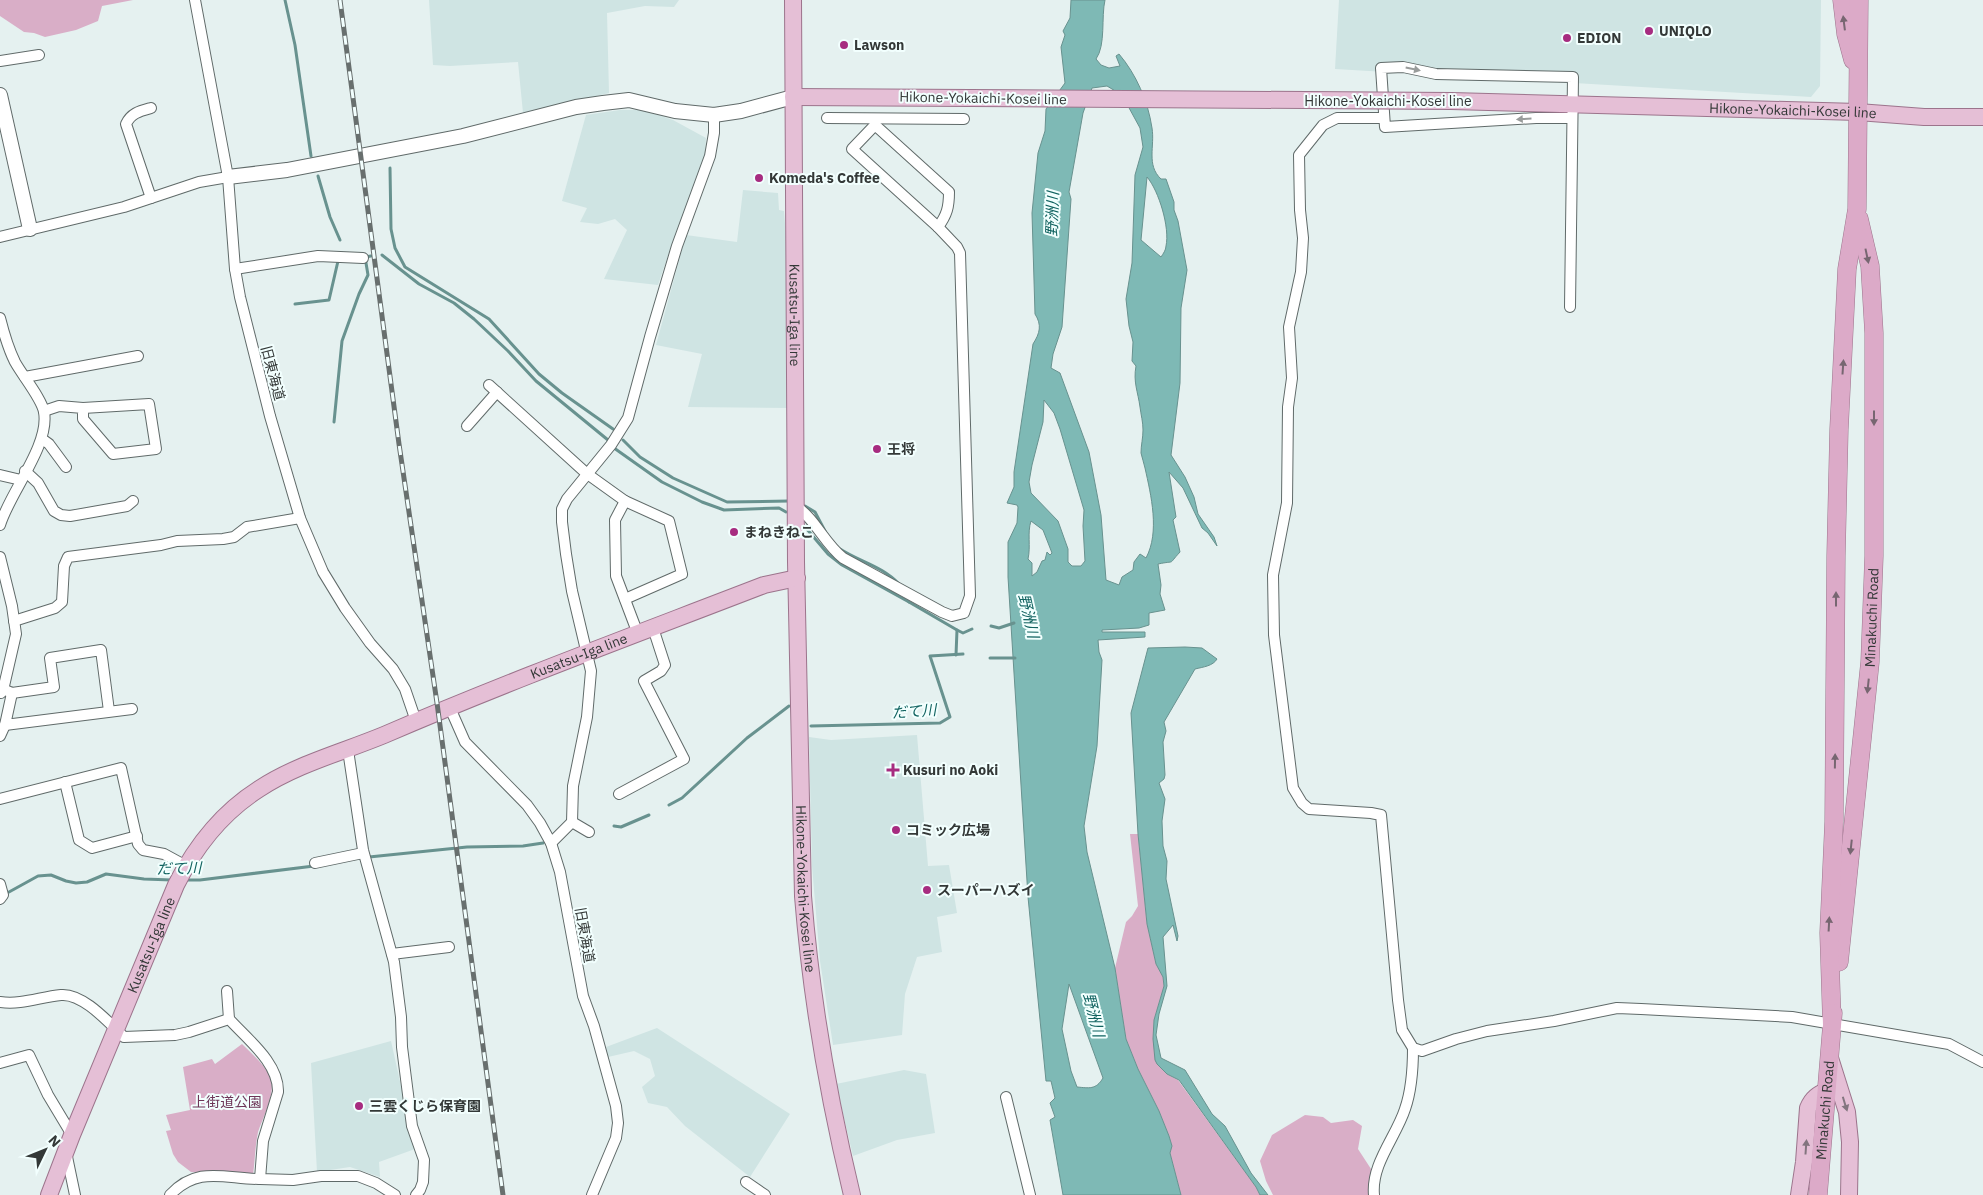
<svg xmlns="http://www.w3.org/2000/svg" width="1983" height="1195" viewBox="0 0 1983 1195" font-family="'IBM Plex Sans','Noto Sans JP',sans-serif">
	<rect width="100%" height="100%" fill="#e5f1f0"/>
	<!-- built -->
	<g fill="#cfe4e3">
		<path d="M429,0h250l-5,7 -29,-1 -38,7 2,80 -86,20 -5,-51 -68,4 -17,-1z"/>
		<path d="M1339,0h482l-1,86 -9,11 -476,-28z"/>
		<path d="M620,110h24l29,10 33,18 -1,20 -29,74 -18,53 -54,-6 23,-49 -12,-11 -17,5 -18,-2 7,-14 -25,-7 24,-86z"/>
		<path d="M743,190l35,3 1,17 5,1 2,25 4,172 -102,-1 14,-53 -46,-9 30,-110 51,7z"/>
		<path d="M917,735l11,131 21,-1 8,48 -20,4 5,35 -25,5 -12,37 -3,41 -69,10 -13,-84 -8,-95 -3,-129 22,3z"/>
		<path d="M657,1028l133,86 -40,63 -65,-51 -18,-19 -19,-4 -6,-16 13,-11 -5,-17 -16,-8 -26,6 -2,-10z"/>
		<path d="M391,1041l24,108 -36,13 1,15 -30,-10 -33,5 -6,-109z"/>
		<path d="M904,1070l22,4 9,59 -38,7 -44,16 -17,-72z"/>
	</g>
	<!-- green -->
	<g fill="#d9aec7">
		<path d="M0,0h133l-31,6 -4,15 -22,9 -31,7 -11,-4 -10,-1 -24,-16z"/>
		<path d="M1130,834h8l9,90 9,40 7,13 1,9 -10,34 -1,19 14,35 11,6 78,107 4,8h-79l-11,-42 2,-7 -3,-10 -10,-25 -21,-42 -12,-30 -11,-71 11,-46 6,-6 6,-10z"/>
		<path d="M242,1044c10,10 22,20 28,32 7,17 -7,40 -12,56 -3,14 -3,29 -5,43l-62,-3 -13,-10 -5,-8 -7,-23 5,-1 -5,-15 24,-5 -7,-43 29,-8 3,5z"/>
		<path d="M1305,1115l18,2 8,6 22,-3 9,6 -4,23 15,23 -3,23h-97l-7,-14 -6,-20 12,-26z"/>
	</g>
	<!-- water -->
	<g fill="#7eb9b5" stroke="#68928f" fill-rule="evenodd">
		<path d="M1071,0h34c-4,17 1,45 -9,59l5,6 8,3 11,-2 -4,-10 3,-2c17,20 29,47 33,74 3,18 -6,37 9,51h5l8,23v8l4,11 9,49 -6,38 -1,75 -9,72 14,22 9,20 4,17 16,23 3,9 -9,-13 -6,-5 -19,-40 -14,-16 7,45 -3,3 7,32c-13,14 -3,8 -22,12l3,21 -1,9 5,16 -16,3v12l-10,3 -37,2v2h43v5l-47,3 1,12 3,8 -5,86 -13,80 3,26 28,116 11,71 12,30 21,42 10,25 3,10 -2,7 11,42h-118l-13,-75 5,-3 -5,-14 5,-5 -4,-17h-5l-18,-184 -20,-320v-35l9,-19 1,-16 -1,-2 -10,-2 7,-16v-15l19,-128c7,-11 9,-19 2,-30l-3,-101 6,-60 7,-22 1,-22 19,-26 -4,-36 4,-12 -2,-4 7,-13zM1107,86l15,9 18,33 3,19 -8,28 -3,88 -6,36 3,27 4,16 -1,19 4,5c-3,16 2,26 4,41 1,8 3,15 3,23 0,8 -2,15 -2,23 1,5 3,10 4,15 6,27 15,64 1,90l-6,-4 -6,8 -1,8 -11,7 -3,8 -13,-5 -5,-65 -12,-63 -29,-79 -9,-5 2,-14 9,-27 9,-128 -2,-7 14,-79 9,-25zM1147,177c12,14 23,51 19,69 0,4 -3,8 -5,11l-20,-17zM1044,400l10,13 6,16 24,81 -1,16 2,35 -4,5h-9l-4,-4v-13l-10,-28 -27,-28 -2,-11 3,-17 11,-43zM1031,521l12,9 9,23 -2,2 -3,-3 -2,8 -3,1 -5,11 -5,4v-13l-4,-4c3,-13 -1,-26 3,-38zM1069,984l34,94c-7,12 -14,10 -26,9l-6,-16 -9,-42z"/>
		<path d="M1185,647l17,1 15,11c-4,7 -14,8 -22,10l-31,53 2,9 -3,11 2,33 -1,4 -5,4 6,16 -3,22 1,25 4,15 -1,18 12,57 -1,5 -4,-16 -10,12 4,49 -8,28 -3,21 5,23 24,12 27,44 13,12 26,47 17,22h-8l-4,-8 -77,-107 -12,-6 -10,-10 -2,-4 -2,-21 1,-19 10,-34 -1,-9 -7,-13 -9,-40 -9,-90 -7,-121 17,-65z"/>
	</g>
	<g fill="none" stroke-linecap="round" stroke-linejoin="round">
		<!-- stream -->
		<g stroke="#68928f" stroke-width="3">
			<path d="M285,0l10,45 16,111"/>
			<path d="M390,168l1,61 4,19 10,19 84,52 50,55 23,19 51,36"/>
			<path d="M318,176l12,41 10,23"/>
			<path d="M382,255l37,29 35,19 20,16 34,32 28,30 72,59"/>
			<path d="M295,304l34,-4 9,-39"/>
			<path d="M334,422l8,-81 17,-47 9,-19 -3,-18 6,-1"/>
			<path d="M623,440l17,17 33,21 54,24 62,-1"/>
			<path d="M614,448l48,34 40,20 22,8 55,-2 7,4"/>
			<path d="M805,506l10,6 10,19"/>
			<path d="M806,528l22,26 14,11 67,37"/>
			<path d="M840,549c20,13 42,17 59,35"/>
			<path d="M909,602l48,28 6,3 9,-4"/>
			<path d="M991,626l8,2 15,-5"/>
			<path d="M956,655l1,-25"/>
			<path d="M990,658h25"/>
			<path d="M811,726l129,-3 10,-6 -20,-61 33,-2"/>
			<path d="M669,805l13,-7 65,-60 42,-32"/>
			<path d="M614,826l7,1 28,-12"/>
			<path d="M369,857l98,-10 56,-1 20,-3"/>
			<path d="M184,880h16l114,-14"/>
			<path d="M9,892l29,-16 13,-1 15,6 10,2 11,-1 19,-8 38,5 28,1"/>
		</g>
		<!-- minor casing -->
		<g stroke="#606a69" stroke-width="12">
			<g id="minor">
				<path d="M195,0l33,177 7,92 5,28 30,119 30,102 23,54 22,36 25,35 23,26 12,20 11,32"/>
				<path d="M0,61l39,-6"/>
				<path d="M151,108c-11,3 -20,5 -25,16l25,74"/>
				<path d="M827,118l137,1"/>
				<path d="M1383,118h-46l-14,7 -24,30 1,55 3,28 -2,34 -12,55 3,51 -4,29 -1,96 -14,72 1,60 19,153 9,15 7,6 62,4 10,2 17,185 4,30 11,18 9,3 34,-12 31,-8 67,-10 63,-13 24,1 151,8 157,27 34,18"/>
				<path d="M875,125l74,67c0,15 -2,23 -11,35l-86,-78z"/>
				<path d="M0,237l124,-30 75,-25 29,-5"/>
				<path d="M235,269l83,-13 45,2"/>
				<path d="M1570,307l3,-230 -137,-3 -33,-7 -22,1 4,59 151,-9h36"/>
				<path d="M0,318c4,16 8,30 15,44 7,13 27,37 29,50 6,33 -34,80 -44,113"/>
				<path d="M25,377l113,-21"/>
				<path d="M489,385l97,88 39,28 44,20 13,53 -57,25"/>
				<path d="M44,411l15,-5 24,2 66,-4 7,45 -43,5 -30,-35v-11"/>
				<path d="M467,426l30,-34"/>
				<path d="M42,439l7,5 17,23"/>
				<path d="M25,471l13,12 16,28 7,4 9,1 57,-10 6,-5"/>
				<path d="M0,475l21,5"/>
				<path d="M625,501l-10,19 1,56 22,58"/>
				<path d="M796,506c20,14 28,37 47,52l99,54 10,4 12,-3 6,-17 -10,-343 -3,-6 -19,-20"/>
				<path d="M0,557l12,49 4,28 -12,52 -3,7"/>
				<path d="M14,621l41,-13 7,-6 2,-36 4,-9 93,-12 16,-4 46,-2 11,-2 13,-10 53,-9"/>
				<path d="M3,689l9,4 42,-6 -4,-29 51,-8 8,61"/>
				<path d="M12,693l-7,32 127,-16"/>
				<path d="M450,708l15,34 62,63 13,18 11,20 9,29 23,124 11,30 22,80 2,17 -2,15 -24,57"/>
				<path d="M0,736l5,-11"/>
				<path d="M348,750l15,100 31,112 7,55 1,30 10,79 12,34 -1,22 -3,8 -4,5"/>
				<path d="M65,782l14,58 13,8 45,-12"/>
				<path d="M619,794l65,-35 -40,-78 17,-10 4,-6 -12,-37"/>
				<path d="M0,799l121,-31 17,76 5,6 21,4 22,12"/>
				<path d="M572,822l17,10"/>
				<path d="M551,843l21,-21 1,-36 14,-69 4,-46 -19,-80 -6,-37 -4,-32v-13l5,-10 44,-54 17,-27 22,-81 27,-91 33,-90 4,-23v-18"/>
				<path d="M315,863l48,-10"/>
				<path d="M0,884l3,11 -3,4"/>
				<path d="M392,954l57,-7"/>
				<path d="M227,991l2,28"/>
				<path d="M0,1002c22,3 40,-5 61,-7 22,-2 48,28 63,42l51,-2 14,-3 40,-13c18,20 50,44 49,73l-15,49 -3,38 33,1 28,-4h37l18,7 19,12"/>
				<path d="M0,1063l29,-8 19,40 24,40"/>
				<path d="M1006,1097l24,98"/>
				<path d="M66,1152l9,43"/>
				<path d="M746,1182l19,13"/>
				<path d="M170,1195c28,-30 55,-16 90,-16"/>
				<path d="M1374,1195c-3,-31 22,-58 31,-86 7,-20 8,-40 8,-61"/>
			</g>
		</g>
		<!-- tertiary casing -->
		<g stroke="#606a69" stroke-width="16">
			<g id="tertiary">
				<path d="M0,95l30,134"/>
				<path d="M228,177l59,-7 176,-34 113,-29 27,-4 26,-3 46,11 39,4 27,-4 52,-14"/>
			</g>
		</g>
		<!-- primary casing -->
		<g stroke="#9c748c" stroke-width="18">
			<g id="primary">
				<path id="s1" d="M793,0l3,562 7,334c8,101 25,200 49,299"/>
				<path d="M793,97l177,1"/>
				<path id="s2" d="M1451,101l407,11 66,5h59"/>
				<path d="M1830,1058l17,54 3,30 -1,53"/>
				<path id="s3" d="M49,1195l23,-60 104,-250c19,-38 47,-73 83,-96 38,-25 84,-37 125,-54 125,-54 253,-101 380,-150l33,-7"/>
				<path d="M1799,1195l5,-33 4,-54c4,-10 10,-14 20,-18"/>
			</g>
		</g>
		<!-- trunk casing -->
		<g stroke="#9c748c" stroke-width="19">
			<g id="trunk">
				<path d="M1842,0l4,34 7,26"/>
				<path id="s4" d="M1839,962l31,-300 4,-106v-223l-4,-67 -11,-47"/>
				<path d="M1832,1025l-3,-92 5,-111 2,-266 3,-127 8,-160 10,-60 2,-209"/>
				<path id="s5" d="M1818,1195l15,-182"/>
			</g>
		</g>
		<!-- minor -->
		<use href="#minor" stroke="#fff" stroke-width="10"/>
		<!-- tertiary -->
		<use href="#tertiary" stroke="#fff" stroke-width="14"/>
		<!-- primary -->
		<use href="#primary" stroke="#e5bfd6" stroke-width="16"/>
		<!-- trunk -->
		<use href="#trunk" stroke="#dcaac8" stroke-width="18"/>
		<!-- rail casing -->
		<g stroke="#686f6e" stroke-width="5">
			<path id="rail" d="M340,0l59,444 38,259 66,492"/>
		</g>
		<!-- rail -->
		<use href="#rail" stroke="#f2fffe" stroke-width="3" stroke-dasharray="9" stroke-linecap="butt"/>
		<!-- primary-bridge casing -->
		<g stroke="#9c748c" stroke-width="18" stroke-linecap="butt">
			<path id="primary-bridge" d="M970,98l481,3"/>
		</g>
		<!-- primary-bridge -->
		<use href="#primary-bridge" stroke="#e5bfd6" stroke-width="16"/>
	</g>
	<!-- one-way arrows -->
	<defs><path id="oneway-solid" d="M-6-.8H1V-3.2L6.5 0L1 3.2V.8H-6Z" transform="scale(1.25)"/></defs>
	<g fill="#776671">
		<use href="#oneway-solid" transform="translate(1844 23) rotate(-97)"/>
		<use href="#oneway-solid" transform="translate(1867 256) rotate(78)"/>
		<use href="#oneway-solid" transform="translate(1843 367) rotate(-86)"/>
		<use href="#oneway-solid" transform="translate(1874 418) rotate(90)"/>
		<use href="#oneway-solid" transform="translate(1836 599) rotate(-90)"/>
		<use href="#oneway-solid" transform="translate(1868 686) rotate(96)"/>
		<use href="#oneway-solid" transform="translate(1835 761) rotate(-89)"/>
		<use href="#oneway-solid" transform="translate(1851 847) rotate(96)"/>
		<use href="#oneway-solid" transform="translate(1829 924) rotate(-87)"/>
	</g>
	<g fill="#999c9b">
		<use href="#oneway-solid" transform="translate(1413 69) rotate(12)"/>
		<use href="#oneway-solid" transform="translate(1524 119) rotate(177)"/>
	</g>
	<g fill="#83757f">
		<use href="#oneway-solid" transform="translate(1845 1104) rotate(73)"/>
		<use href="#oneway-solid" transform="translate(1806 1147) rotate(-86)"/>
	</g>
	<!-- markers -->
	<g fill="#a72c80" stroke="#f2fffe" stroke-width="2">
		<circle cx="1649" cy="31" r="5"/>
		<circle cx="1567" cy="38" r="5"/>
		<circle cx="844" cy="45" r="5"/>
		<circle cx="759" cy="178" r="5"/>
		<circle cx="877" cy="449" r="5"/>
		<circle cx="734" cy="532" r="5"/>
		<path d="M890.5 762.5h5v5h5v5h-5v5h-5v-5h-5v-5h5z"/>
		<circle cx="896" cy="830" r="5"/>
		<circle cx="927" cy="890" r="5"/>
		<circle cx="359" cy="1106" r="5"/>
	</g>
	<g text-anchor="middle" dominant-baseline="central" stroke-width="4" stroke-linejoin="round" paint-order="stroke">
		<!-- poi labels -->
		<g font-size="14" font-weight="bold" fill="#333837" stroke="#f2fffe" text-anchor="start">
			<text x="1659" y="31">UNIQLO</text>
			<text x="1577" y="38">EDION</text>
			<text x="854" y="45">Lawson</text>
			<text x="769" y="178">Komeda's Coffee</text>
			<text x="887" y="449">王将</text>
			<text x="744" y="532">まねきねこ</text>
			<text x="903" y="770">Kusuri no Aoki</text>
			<text x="906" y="830">コミック広場</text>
			<text x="937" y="890">スーパーハズイ</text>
			<text x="369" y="1106">三雲くじら保育園</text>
		</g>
		<!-- street labels -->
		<g font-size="14" fill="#333837" stroke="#f2fffe">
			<text transform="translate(983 98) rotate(1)">Hikone-Yokaichi-Kosei line</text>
			<text x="1388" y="101">Hikone-Yokaichi-Kosei line</text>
			<text stroke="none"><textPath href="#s2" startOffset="342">Hikone-Yokaichi-Kosei line</textPath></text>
			<text stroke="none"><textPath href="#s1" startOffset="315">Kusatsu-Iga line</textPath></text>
			<text transform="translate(273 373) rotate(75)">旧東海道</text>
			<text stroke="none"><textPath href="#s4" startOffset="346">Minakuchi Road</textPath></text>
			<text stroke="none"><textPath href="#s3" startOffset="810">Kusatsu-Iga line</textPath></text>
			<text stroke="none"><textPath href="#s1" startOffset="889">Hikone-Yokaichi-Kosei line</textPath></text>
			<text transform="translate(585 935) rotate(80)">旧東海道</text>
			<text stroke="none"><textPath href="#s3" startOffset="270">Kusatsu-Iga line</textPath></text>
			<text stroke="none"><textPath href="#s5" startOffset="85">Minakuchi Road</textPath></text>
		</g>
		<!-- park labels -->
		<g font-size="14" fill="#6d3558" stroke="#f2fffe">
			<text x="227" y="1102">上街道公園</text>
		</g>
		<!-- water labels -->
		<g font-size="15" font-style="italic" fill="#116360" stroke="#f2fffe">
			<text transform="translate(1052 214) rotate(-88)">野洲川</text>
			<text transform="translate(1029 616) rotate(77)">野洲川</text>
			<text transform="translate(914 711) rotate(-4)">だて川</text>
			<text transform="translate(179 868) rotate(-1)">だて川</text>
			<text transform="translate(1094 1015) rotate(76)">野洲川</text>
		</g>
	</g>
	<!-- north arrow -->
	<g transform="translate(45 1150) rotate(47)" stroke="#f2fffe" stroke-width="4" paint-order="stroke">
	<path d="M0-4L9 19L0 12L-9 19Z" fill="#333837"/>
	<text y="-8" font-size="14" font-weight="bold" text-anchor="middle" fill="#333837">N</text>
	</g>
</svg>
